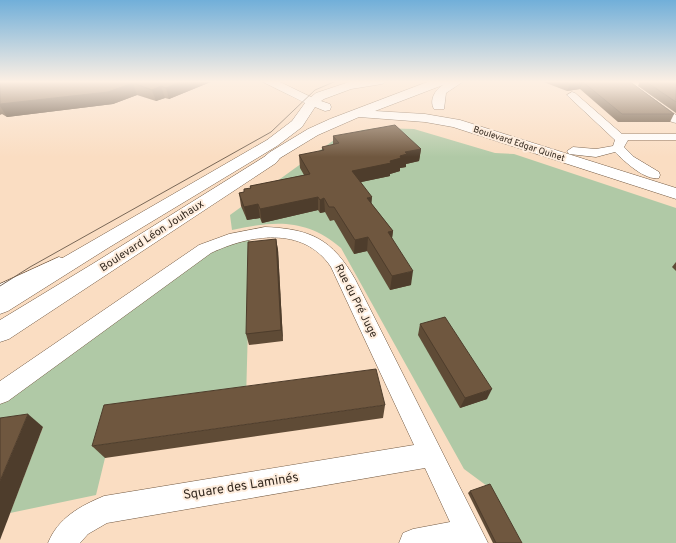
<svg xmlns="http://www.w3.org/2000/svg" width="676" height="543" viewBox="0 0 676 543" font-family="Overpass,sans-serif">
	<rect width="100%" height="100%" fill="#faddc2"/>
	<!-- green -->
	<g fill="#b0c9a6">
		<path d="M378,128l36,1 81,24 19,1 162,54v335h-158l-31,-57 -23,-17 -123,-221c-35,-30 -67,-27 -109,-18l-2,-15 104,-75 29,-10z"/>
		<path d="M249,234l1,19 -4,147 -141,58 -9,37 -86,18 33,-86 -43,6v-39l193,-137z"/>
	</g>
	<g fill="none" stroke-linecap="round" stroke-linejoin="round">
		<!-- minor casing -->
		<g stroke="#725942" stroke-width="1">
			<g id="minor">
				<path d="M618,81h10l48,34v8l-4,-1z"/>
				<path d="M572,92l3,1 47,41h54v6h-48l-4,7 10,10 25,15 1,3 -1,3c-14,3 -35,-17 -44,-26l-19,5 -27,-3 -2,-3 6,-4 23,2 17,-3 2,-6 -46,-43 -2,-2z"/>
				<path d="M265,227c46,2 67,12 90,52l133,264h-89l4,-10 10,-4 37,-7 -25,-54 -318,55 -19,11 -8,9h-32c10,-25 32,-37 56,-47l310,-51 -83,-178c-28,-42 -82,-32 -120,-14l-203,148 -8,3v-23l199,-136 30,-11z"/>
				<path d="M59,257l6,2 2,4 -2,4 -65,32v-15z"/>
			</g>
		</g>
		<!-- major casing -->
		<g stroke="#725942" stroke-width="1">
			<g id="major">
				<path d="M261,81h17l33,16 5,-4 33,-11 38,-1 -5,3 -31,5 -27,10 -3,2 9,3 1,3 -1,3 -5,1 -10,-4 -13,20 -25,19 -169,102 -100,63 -8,3v-20l267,-154 25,-19 13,-18z"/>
				<path d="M430,81h34l-18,12 -2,16h-10c-5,-9 1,-19 9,-24l-68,26 50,3 35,6 216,68v11l-223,-72 -28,-5 -66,-5 -41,18 -38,23 -4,5 -267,176 -9,3v-22l94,-57 170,-106 6,-5 38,-23 22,-10z"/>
			</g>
		</g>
		<!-- minor -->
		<use href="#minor" fill="#fff" fill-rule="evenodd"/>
		<!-- major -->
		<use href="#major" fill="#fff" fill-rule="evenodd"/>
		<!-- tram -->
		<path stroke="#786757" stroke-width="1" d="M0,286l30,-19 241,-135 44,-42 21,-9"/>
	</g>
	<!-- wall -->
	<g fill="#5f4b36">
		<path d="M0,81h213l-44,18 -4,-1 -9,3 -19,-6 -24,9 -106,13 -5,-3 -2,1z"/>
		<path d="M541,81h88l45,33 -4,8h-52l-38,-33 -13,2z"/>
		<path d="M640,81h36v32l-38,-27z"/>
		<path d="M333,136l88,13 -2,12 -13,3v3l-6,1v3l-10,3v2l-29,6 10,21 22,28 -1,7 19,47 -21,5 -23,-39 -13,3 -20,-34 -4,1 -5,-9 -5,1 -2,-3 -56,13 -2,-5 -13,2 -6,-14 -2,-13 5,-1 6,-4v-2l54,-11 -4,-7 -1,-13 23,-4v-4l11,-2z"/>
		<path d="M276,239l2,11 5,91 -34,4 -3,-11z"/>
		<path d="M676,262v9l-4,-4z"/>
		<path d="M420,324l67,75 -27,9 -42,-73z"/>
		<path d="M385,405l-2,13 -278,40 -13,-12z"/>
		<path d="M470,491l52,52h-29l-25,-50z"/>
	</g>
	<!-- shaded-wall -->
	<g fill="#4e3d2c">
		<path d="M182,81h31l-44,18 -3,-11z"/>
		<path d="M583,82l-3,7 -13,2 3,-7z"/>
		<path d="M133,83l4,12 -24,9 -106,13 -7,-11v-2z"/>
		<path d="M161,86l4,12 -9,3 -4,-11z"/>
		<path d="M421,149l-2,12 -13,3v3l-6,1v3l-10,3v2l-38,8v-13l38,-10 10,-5 5,-4z"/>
		<path d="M318,197v13l-56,13 -2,-14z"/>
		<path d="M372,197l-1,14 -4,-13z"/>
		<path d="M324,198l1,14 -5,1v-13z"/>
		<path d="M258,204l2,14 -13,2 -3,-13z"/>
		<path d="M393,231l-2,14 -3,-13z"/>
		<path d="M368,237l-1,14 -13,3 1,-14z"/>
		<path d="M276,239l2,11 5,91 -2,-11z"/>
		<path d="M413,271l-2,14 -21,5 2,-14z"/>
		<path d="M492,389l-5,10 -27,9 5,-10z"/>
		<path d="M28,414l15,13 -43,113v-59z"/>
	</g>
	<!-- building -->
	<g fill="#6f573f" stroke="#4e3d2c">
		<path d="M0,81h182l-16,7 -5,-2 -9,4 -19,-7 -25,9 -108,12z"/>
		<path d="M563,81h66l45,33h-52l-39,-32 -13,2z"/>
		<path d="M645,81h31v21z"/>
		<path d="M395,125l26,24 -16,3 2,2 -7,2 1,2 -11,3 1,2 -39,8 20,26 -5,1 26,33 -5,1 25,39 -21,5 -24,-39 -13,3 -21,-33h-5l-5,-9 -4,2 -2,-3 -58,12 -2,-5 -14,3 -5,-14 5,-1v-3l7,-1 -1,-2 60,-12 -11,-19 25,-5 -2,-3 17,-4 -6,-7z"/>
		<path d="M276,239l5,91 -35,4 2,-92z"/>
		<path d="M445,317l47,72 -27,9 -45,-74z"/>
		<path d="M376,369l9,36 -293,41 12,-41z"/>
		<path d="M28,414l-28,67v-63z"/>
		<path d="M490,484l32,59h-26l-26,-52z"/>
	</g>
	<!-- sky -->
	<linearGradient id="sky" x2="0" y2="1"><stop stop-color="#71afd9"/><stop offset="0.52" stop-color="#fdf0e4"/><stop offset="1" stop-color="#fdf0e4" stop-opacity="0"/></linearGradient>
	<rect width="676" height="157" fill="url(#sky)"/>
	<g text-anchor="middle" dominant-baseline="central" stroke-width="4" stroke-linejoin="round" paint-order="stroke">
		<!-- far-street labels -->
		<g font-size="9" fill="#352a20" stroke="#feeddd">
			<text transform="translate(519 144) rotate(18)">Boulevard Edgar Quinet</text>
		</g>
		<!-- street labels -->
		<g font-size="11" fill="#352a20" stroke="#feeddd">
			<text transform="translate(152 236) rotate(-33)">Boulevard Léon Jouhaux</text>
			<text transform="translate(356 301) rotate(63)">Rue du Pré Juge</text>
		</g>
		<!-- near-street labels -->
		<g font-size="13" fill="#352a20" stroke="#feeddd">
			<text transform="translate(241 487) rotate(-9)">Square des Laminés</text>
		</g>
	</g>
</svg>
